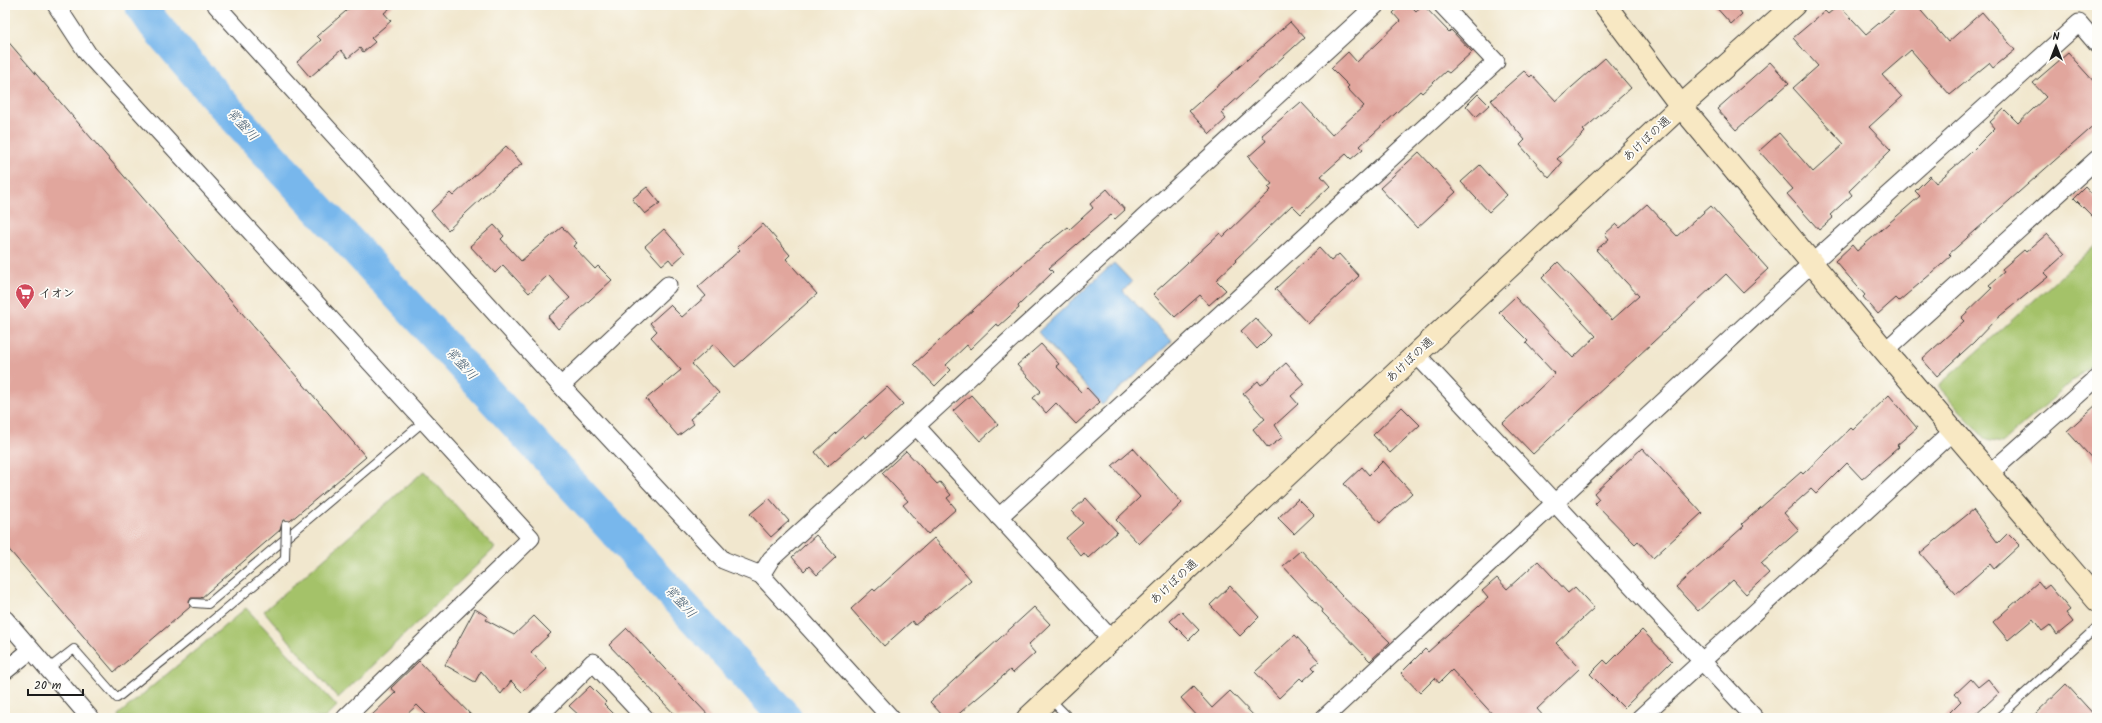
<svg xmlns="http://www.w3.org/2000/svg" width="2102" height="723" viewBox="0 0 2102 723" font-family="Kalam,'Klee One',sans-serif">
	<rect width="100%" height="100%" fill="#fdfcf7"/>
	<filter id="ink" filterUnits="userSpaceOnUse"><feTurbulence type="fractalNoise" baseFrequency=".025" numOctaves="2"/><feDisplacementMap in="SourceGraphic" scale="8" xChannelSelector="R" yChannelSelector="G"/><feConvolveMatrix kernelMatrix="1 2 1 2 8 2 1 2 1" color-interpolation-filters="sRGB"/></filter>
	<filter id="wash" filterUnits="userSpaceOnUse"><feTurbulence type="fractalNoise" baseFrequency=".012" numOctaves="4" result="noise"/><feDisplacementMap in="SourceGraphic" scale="16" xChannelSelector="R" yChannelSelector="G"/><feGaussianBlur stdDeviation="0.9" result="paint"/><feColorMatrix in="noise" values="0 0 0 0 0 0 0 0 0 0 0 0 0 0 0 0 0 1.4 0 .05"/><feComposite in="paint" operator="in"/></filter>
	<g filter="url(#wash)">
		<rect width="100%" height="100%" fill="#f1e7ce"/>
		<!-- green -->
		<g fill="#a4c269" stroke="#606f42">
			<path d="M2097,244v116l-95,83 -16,-3 -48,-54z"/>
			<path d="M424,471l71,77 -157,150 -74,-87z"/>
			<path d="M246,608l91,98 -12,12h-205l-2,-3z"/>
		</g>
		<!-- water -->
		<path fill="#78b7ec" stroke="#4a6a84" d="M1114,263l18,19 -9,9 49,50 -70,64 -64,-73z"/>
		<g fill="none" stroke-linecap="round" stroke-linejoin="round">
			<!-- river -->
			<path stroke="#78b7ec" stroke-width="33" d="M141,5l13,19 65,76 567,618"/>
		</g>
		<g id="blocks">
			<!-- building -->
			<g fill="#e1a69d">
				<path d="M353,5h41l-10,8 7,8 -20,17 4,4 -12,10 -3,-4 -12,10 -7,-8 -31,27 -13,-15 24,-22 -4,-4z"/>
				<path d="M1401,5h9l6,6 7,-6 26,27 2,-2 21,22 -23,21 -3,-2 -24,22 -2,-2 -60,55 3,3 -12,10 -5,-5 -25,22 9,10 -29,28 -9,-9 -57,55 1,1 -20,19 10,10 -17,15 -9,-10 -25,22 -22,-23 67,-61 3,4 48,-47 -3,-3 4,-3 -24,-27 18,-16 -4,-6 39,-33 31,33 32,-29 -17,-18 2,-2 -18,-18 17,-16 9,10 43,-41 -7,-8z"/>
				<path d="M1714,5h21l7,9 -11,10z"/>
				<path d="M1839,5l27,29 35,-29h15l32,37 34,-30 33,38 -22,18 -4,-5 -39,32 -39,-45 -29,25 20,22 -33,30 22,23 -42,41 3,4 -22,20 3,3 -14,12 -32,-36 6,-5 -34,-38 20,-18 34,39 31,-28 -51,-56 25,-22 -25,-28 32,-27 3,3z"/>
				<path d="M1290,22l14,16 -83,75 5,6 -16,15 -21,-23z"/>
				<path d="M5,38l361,419 -76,64 -7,-1 -3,10 -79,68h-10l-2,4 1,5 -76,65 -109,-127z"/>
				<path d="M2068,53l29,32v38l-148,131 2,2 -19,17 -33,28 -3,-3 -18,16 -15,-17 2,-2 -30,-34 17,-16 5,6 32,-28 31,-27 -5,-5 15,-15 6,7 33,-29 26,-26 -5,-6 14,-13 14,14 28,-26 -13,-14z"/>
				<path d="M1605,58l26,30 -48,42 2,2 -28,27 5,4 -13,15 -29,-33 5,-5 -34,-40 33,-29 6,6 2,-2 24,26z"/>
				<path d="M1770,62l19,21 -53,47 -19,-21z"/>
				<path d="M1478,94l11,11 -13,12 -10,-11z"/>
				<path d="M506,146l16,18 -24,19 -50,47 -17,-19 19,-18 3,3z"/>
				<path d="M1419,152l37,40 -39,36 -37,-40z"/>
				<path d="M1480,165l27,30 -18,17 -28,-30z"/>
				<path d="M647,187l13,16 -15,11 -13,-15z"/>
				<path d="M2085,187l12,13v21l-23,-23z"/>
				<path d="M1107,189l18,21 -10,9 -4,-4 -62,53 4,4 -35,34 1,2 -20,18 -3,-2 -26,25 -3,-4 -21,20 5,5 -16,16 -21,-22 121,-111 33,-26 2,2 23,-21 -3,-4z"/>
				<path d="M1647,204l30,32 34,-30 57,63 -25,23 -17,-18 -193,180 -30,-31 52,-49 -29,-31 2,-2 -29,-29 16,-15 58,61 23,-22 -54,-58 16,-16 54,58 27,-24 -43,-46 13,-11 -4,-5 11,-10 4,4z"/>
				<path d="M763,224l27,31 -4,4 31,35 -82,73 -21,-23 -22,20 27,29 -29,26 4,5 -16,12 -32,-37 35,-29 -30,-33 6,-6 -7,-8 20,-18 12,12 24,-21 -8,-9 42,-37 -3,-3z"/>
				<path d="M494,225l10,11 -3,3 20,22 41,-34 15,16 -4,3 22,23 3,-3 14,14 -54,49 -10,-12 22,-19 -22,-23 -19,18 -26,-28 -8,8 -25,-27z"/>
				<path d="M664,229l21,24 -12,11 -4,-5 -7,6 -17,-19z"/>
				<path d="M2047,234l18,20 -21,19 4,4 -53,43 -21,22 -37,34 -15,-17 42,-38 -3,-3 31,-30 -3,-3 15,-13 -2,-3 22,-19 2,2z"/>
				<path d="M1319,248l12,13 8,-7 20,22 -51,48 -33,-35z"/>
				<path d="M1255,318l16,17 -14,14 -16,-18z"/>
				<path d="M1041,344l18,20 -3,2 26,27 5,-5 13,14 -24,22 -20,-21 -10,10 -13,-15 8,-7 -24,-26z"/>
				<path d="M1286,363l19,21 -14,12 7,8 -23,21 8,12 -15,11 -15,-19 12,-10 -22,-25 15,-13 3,4z"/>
				<path d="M887,387l16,17 -37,34 -2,-3 -37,32 -12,-15z"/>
				<path d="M971,395l27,30 -18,16 -27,-30z"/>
				<path d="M1889,395l28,33 -20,17 2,2 -37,32 -15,-16 -31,31 -5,-5 -27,24 15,17 -38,34 8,9 -23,21 -13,-14 -35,31 -22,-24 68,-61 -2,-2 59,-52 2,2 48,-46 2,2z"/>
				<path d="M2097,404v60l-30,-33z"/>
				<path d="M1402,407l18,18 -30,28 -17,-18z"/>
				<path d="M1133,448l49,55 -43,41 -23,-24 24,-23 -28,-31z"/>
				<path d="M1642,448l60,65 -49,45 -15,-17 -3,3 -40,-41 4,-4 -5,-6z"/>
				<path d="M906,451l31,33 3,-2 11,13 -4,3 9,11 -28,25 -25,-29 5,-4 -26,-28z"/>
				<path d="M1383,461l29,32 -32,30 -36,-39 18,-17 7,8z"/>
				<path d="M769,498l20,23 -18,16 -21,-23z"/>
				<path d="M1086,498l31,34 -29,26 -4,-5 -3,3 -15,-18 17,-15 -11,-12z"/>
				<path d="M1298,499l16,16 -20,19 -16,-16z"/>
				<path d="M1973,510l25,33 10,-10 12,12 -26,24 -4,-5 -34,30 -36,-41z"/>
				<path d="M816,535l20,22 -19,18 -8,-9 -5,5 -12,-14z"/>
				<path d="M934,538l37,42 -56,45 -3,-4 -28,25 -33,-37 22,-20 2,2z"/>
				<path d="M1301,550l39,44 50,48 -20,19 -48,-49 1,-2 -40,-44z"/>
				<path d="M1538,561l30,32 7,-6 19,21 -38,35 24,25 -43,41 8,9h-49l-44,-48 -13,13 -4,-5 -15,15 -19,-20 24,-24 3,3 60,-54 -6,-7 15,-13 10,11z"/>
				<path d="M2038,582l6,7 5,-4 21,25 -4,3 7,9 -16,13 -7,-10 -8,6 -9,-12 -25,21 -15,-18z"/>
				<path d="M1230,586l29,31 -19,19 -30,-31z"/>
				<path d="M1034,607l16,17 -22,21 7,8 -22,20 -3,-3 -56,48h-9l-15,-16z"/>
				<path d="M475,609l13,8 -2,3 28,15 20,-19 17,17 -20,19 16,17 -25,23 -11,-11 -10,13 -20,-23 -6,11 -30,-17z"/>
				<path d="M1181,611l18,19 -10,10 -19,-19z"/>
				<path d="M627,628l49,53 35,37h-33l-69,-73z"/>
				<path d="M1642,630l30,31 -48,47 -34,-34 14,-14 4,4z"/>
				<path d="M1295,635l24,26 -7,6 3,3 -12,11 -3,-3 -21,20 -24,-26z"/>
				<path d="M419,661l21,22 34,35h-44l-13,-13 -14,13h-34l27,-26 -5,-4z"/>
				<path d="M1971,679l7,8 10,-8 11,14 -27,25h-28l17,-17 -6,-7z"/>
				<path d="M2066,684l31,34h-66z"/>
				<path d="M590,686l16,16 -2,2 14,14h-36l-13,-12z"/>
				<path d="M1193,687l19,21 18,-17 26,27h-57l-18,-20z"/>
			</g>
		</g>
	</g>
	<g filter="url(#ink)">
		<use href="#blocks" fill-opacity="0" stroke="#3c3a37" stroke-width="1"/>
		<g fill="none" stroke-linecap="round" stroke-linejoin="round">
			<!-- lane casing -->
			<g stroke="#3c3a37" stroke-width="10">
				<g id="lane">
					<path d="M194,603l14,1 215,-182"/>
					<path d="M48,669l26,-20 43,49 77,-62"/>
					<path d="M1050,699l19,19"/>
					<path d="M1998,718l99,-91"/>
				</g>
			</g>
			<!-- street casing -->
			<g stroke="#3c3a37" stroke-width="19">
				<g id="street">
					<path d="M56,5l32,49 443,484 -186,180"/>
					<path d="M216,5l345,381 162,174 38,15 130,143"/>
					<path d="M1885,351l212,-192"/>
					<path d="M1416,354l339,364"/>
					<path d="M561,386l107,-101"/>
					<path d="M916,426l196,214"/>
					<path d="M1990,473l107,-95"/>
					<path d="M999,517l497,-455 -54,-57"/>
					<path d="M761,575l10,-16 605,-554"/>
					<path d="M5,619l85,99"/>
					<path d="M5,671l26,-21"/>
					<path d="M537,718l56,-56 52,56"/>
					<path d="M1324,718l488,-455 267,-240 18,21"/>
					<path d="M1640,718l313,-287"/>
				</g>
			</g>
			<!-- secondary casing -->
			<g stroke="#3c3a37" stroke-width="24">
				<g id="secondary">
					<path d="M1605,5l76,101 204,245 212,249"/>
					<path d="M1028,718l653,-612 113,-101"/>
				</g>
			</g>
			<!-- lane -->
			<use href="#lane" stroke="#fff" stroke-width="8"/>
			<!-- street -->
			<use href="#street" stroke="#fff" stroke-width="17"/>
			<!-- secondary -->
			<use href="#secondary" stroke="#f8e8c3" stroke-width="22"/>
			<!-- lane-bridge casing -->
			<g stroke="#3c3a37" stroke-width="10" stroke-linecap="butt">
				<path id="lane-bridge" d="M194,636l91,-77 1,-34"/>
			</g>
			<!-- lane-bridge -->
			<use href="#lane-bridge" stroke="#fff" stroke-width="8"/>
		</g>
	</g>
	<!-- icons -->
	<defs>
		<g id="supermarket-pin" transform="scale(1)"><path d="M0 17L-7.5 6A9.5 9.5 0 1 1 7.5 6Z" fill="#d1495b" stroke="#fdfcf7"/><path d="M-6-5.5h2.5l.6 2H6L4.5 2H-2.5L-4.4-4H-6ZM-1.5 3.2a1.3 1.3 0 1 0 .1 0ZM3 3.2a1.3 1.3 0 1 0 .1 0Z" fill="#fff"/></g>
	</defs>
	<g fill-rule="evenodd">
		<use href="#supermarket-pin" x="25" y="293"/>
	</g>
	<g text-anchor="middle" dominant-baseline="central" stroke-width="3.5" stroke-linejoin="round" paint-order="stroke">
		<!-- street labels -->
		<g font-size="12" fill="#1c1c1c" stroke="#fdfcf7">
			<text transform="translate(1647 139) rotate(-43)">あけぼの通</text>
			<text transform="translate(1410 360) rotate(-43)">あけぼの通</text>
			<text transform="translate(1174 582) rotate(-43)">あけぼの通</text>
		</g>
		<!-- poi labels -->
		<g font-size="12" font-weight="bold" fill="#1c1c1c" stroke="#fdfcf7" text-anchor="start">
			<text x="39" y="293">イオン</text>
		</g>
		<!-- water labels -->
		<g font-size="13" font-style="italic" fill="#415a6f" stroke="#fdfcf7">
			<text transform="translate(242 125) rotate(47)">常盤川</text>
			<text transform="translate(461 364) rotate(47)">常盤川</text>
			<text transform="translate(680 602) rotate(47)">常盤川</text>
		</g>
	</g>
	<!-- margin -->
	<rect width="2102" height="723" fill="none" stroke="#fdfcf7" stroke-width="20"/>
	<!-- north arrow -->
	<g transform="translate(2056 46)" stroke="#fdfcf7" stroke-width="3" paint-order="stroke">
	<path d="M0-3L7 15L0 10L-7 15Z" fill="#1c1c1c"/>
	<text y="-6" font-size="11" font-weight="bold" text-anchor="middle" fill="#1c1c1c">N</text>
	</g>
	<!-- scale -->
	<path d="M28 689v6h55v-6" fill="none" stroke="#1c1c1c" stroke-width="2"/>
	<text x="34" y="689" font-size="12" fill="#1c1c1c" stroke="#fdfcf7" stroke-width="3" paint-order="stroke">20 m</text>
</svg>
